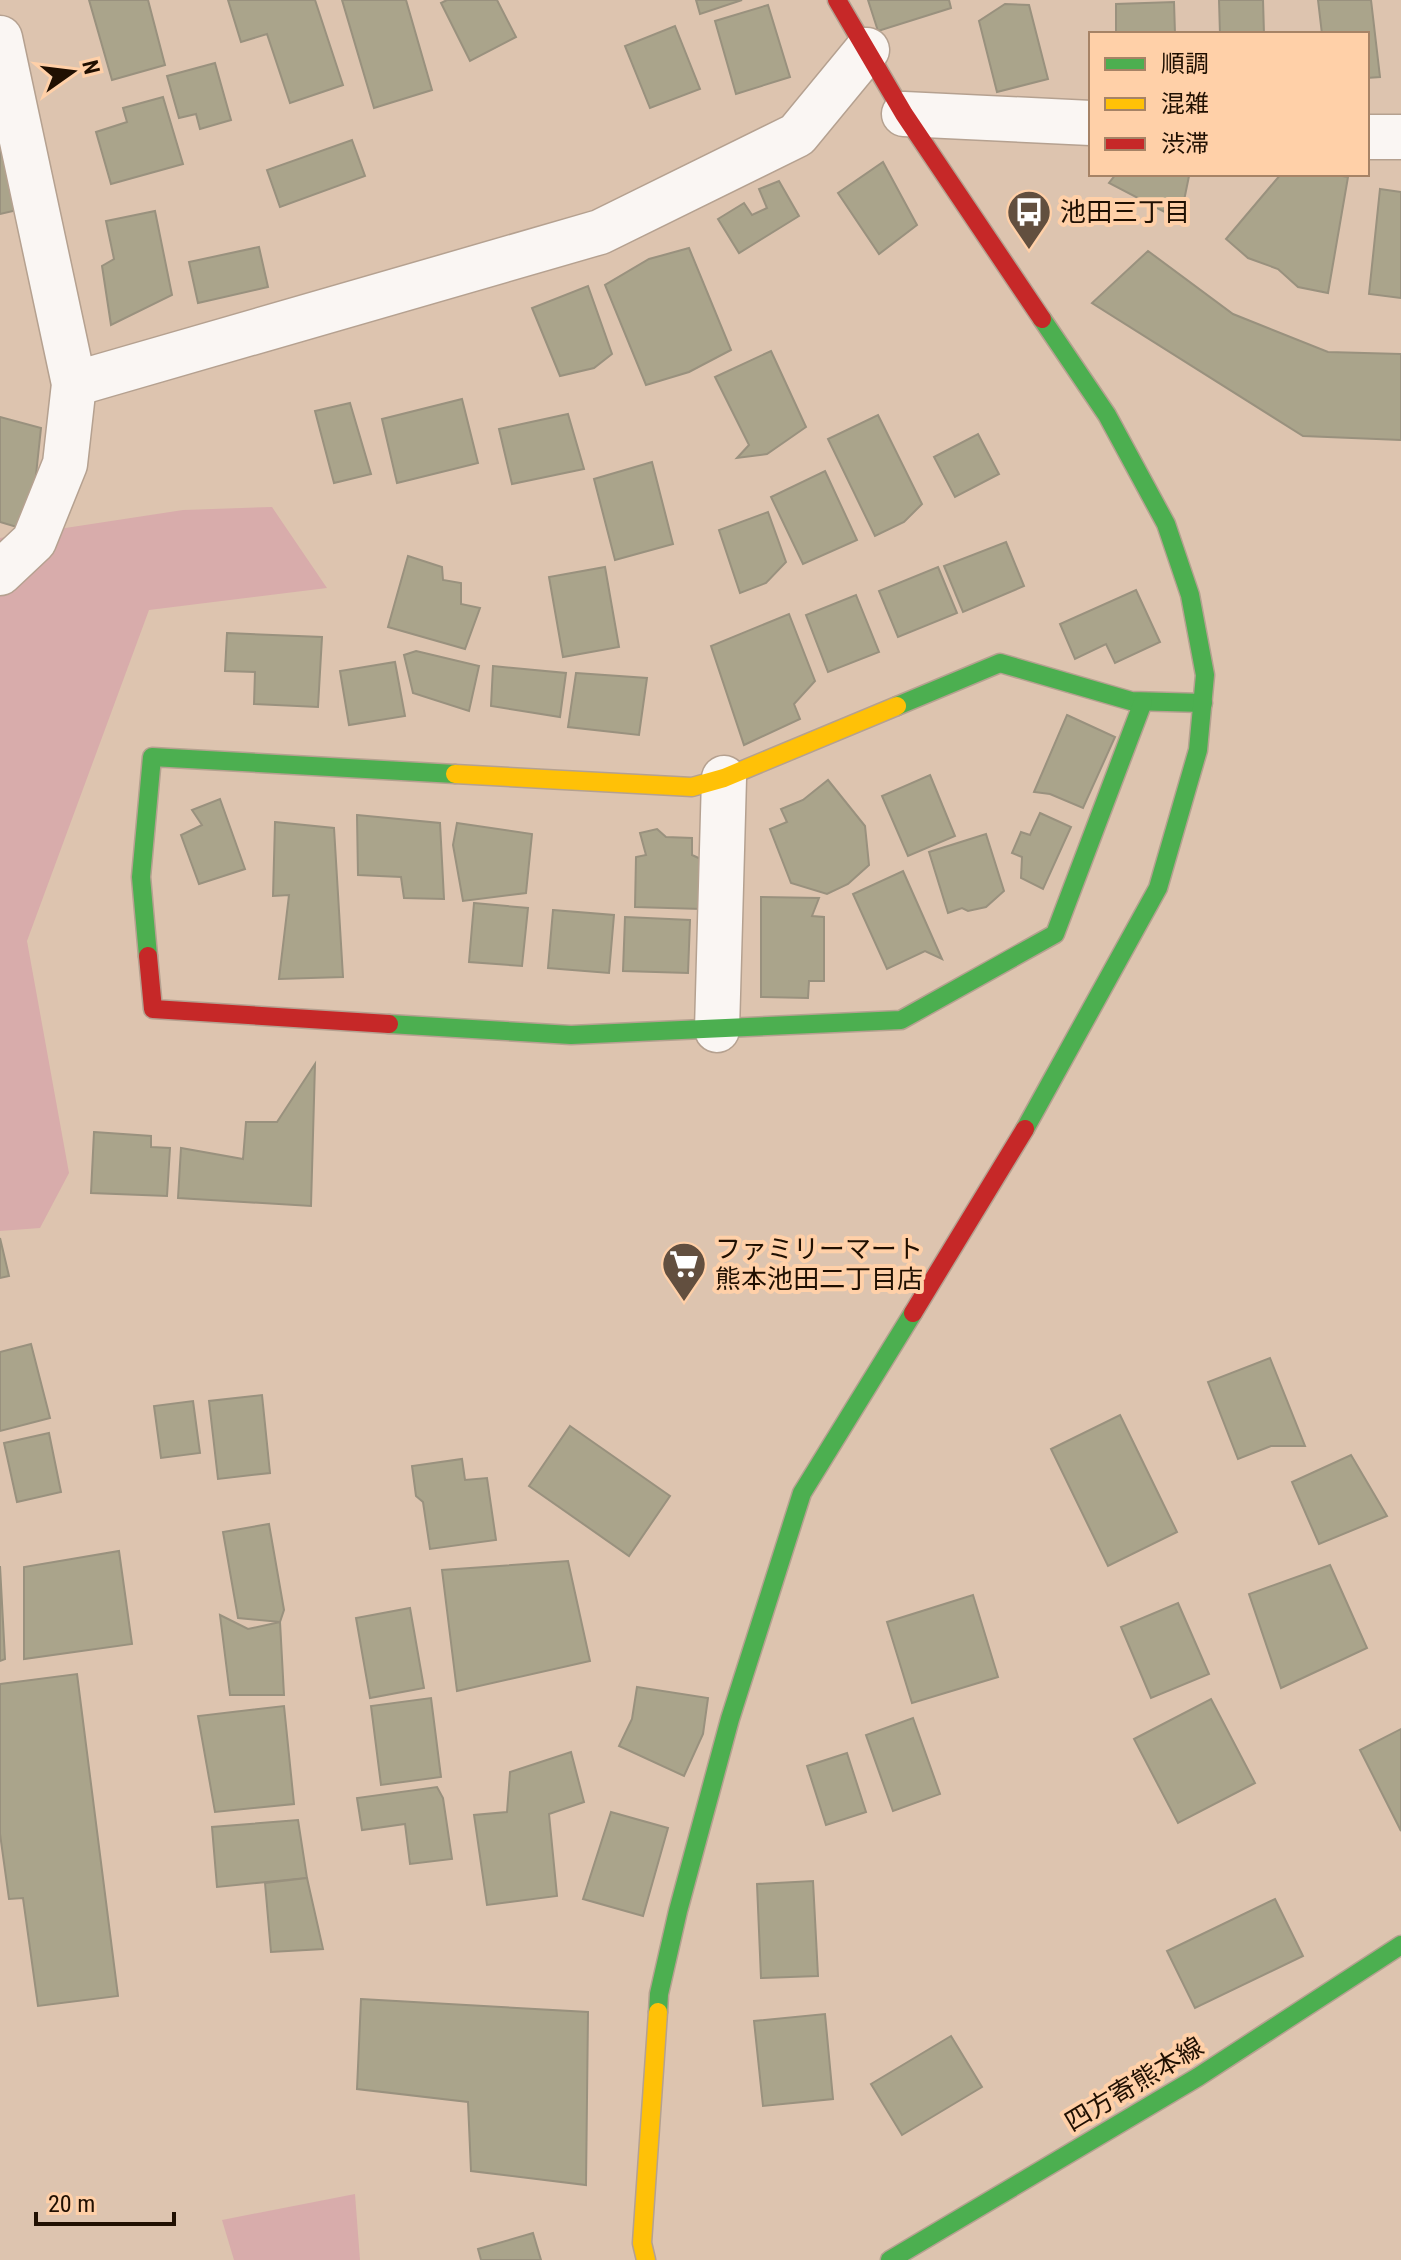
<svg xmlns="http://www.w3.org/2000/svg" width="1401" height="2260" viewBox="0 0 1401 2260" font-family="'Roboto Condensed','Noto Sans JP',sans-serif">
	<rect width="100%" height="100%" fill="#ddc4af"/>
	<!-- green -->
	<g fill="#d8acab">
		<path d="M272,507l55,81 -178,22 -122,331 42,232 -29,55 -40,3v-693l183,-28z"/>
		<path d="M355,2194l5,66h-126l-12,-40z"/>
	</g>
	<!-- building -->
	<g fill="#aaa48b" stroke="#99917e" stroke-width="2">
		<path d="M89,0h59l17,65 -53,15z"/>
		<path d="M228,0h87l28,85 -53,18 -23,-69 -26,8z"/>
		<path d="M342,0h64l26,90 -58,18z"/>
		<path d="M447,0h50l19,37 -46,24 -29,-58z"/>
		<path d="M696,0h46l-42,14z"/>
		<path d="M868,0h81l2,8 -73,23z"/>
		<path d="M1219,0h44l1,34h-44z"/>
		<path d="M1318,0h53l9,77 -13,1v-44h-45z"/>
		<path d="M1174,2l1,32h-59v-30z"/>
		<path d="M1005,4l24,1 19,74 -51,13 -18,-71z"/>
		<path d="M768,5l22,72 -54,17 -21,-73z"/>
		<path d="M675,26l25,63 -50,19 -25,-62z"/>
		<path d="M215,63l16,57 -31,9 -4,-15 -17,4 -12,-42z"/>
		<path d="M163,97l20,67 -72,20 -15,-52 31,-10 -4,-14z"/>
		<path d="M0,128l26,80 -26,6z"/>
		<path d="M352,140l13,36 -85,31 -13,-37z"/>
		<path d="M883,162l34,63 -38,29 -41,-61z"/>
		<path d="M1116,174h68l5,2 -9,44 -71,-37z"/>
		<path d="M1281,174h50l17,3 -20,116 -30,-6 -20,-18 -30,-11 -22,-19z"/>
		<path d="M779,181l20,35 -60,37 -21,-34 26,-16 8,12 15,-7 -8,-19z"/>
		<path d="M1380,189l21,3v106l-32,-4z"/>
		<path d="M155,211l17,84 -61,30 -9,-59 12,-7 -8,-38z"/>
		<path d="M259,247l9,40 -70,16 -9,-41z"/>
		<path d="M689,248l42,102 -42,22 -43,13 -41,-100 44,-26z"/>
		<path d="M1148,251l85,63 95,38 73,2v86l-98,-4 -211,-133z"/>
		<path d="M588,286l24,68 -18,14 -34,8 -28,-68z"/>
		<path d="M771,351l35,76 -39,27 -30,4 12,-13 -34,-68z"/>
		<path d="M462,399l16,64 -81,20 -15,-64z"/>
		<path d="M350,403l21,71 -37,9 -19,-72z"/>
		<path d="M568,414l16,55 -72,15 -13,-55z"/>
		<path d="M878,415l44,89 -18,18 -29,14 -47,-97z"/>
		<path d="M0,417l41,11 -11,103 -30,-9z"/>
		<path d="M978,434l21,40 -44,23 -21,-40z"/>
		<path d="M652,462l21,82 -58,16 -21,-81z"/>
		<path d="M825,471l32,69 -54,24 -32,-67z"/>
		<path d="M768,512l18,50 -20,21 -26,10 -21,-63z"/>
		<path d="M1006,542l18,44 -61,26 -19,-46z"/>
		<path d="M408,556l34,11 1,13 18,3v21l19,4 -15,41 -77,-22z"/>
		<path d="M605,567l14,80 -56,10 -14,-80z"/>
		<path d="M938,567l19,46 -59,24 -19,-46z"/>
		<path d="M1136,590l24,52 -45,21 -9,-19 -31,15 -15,-35z"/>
		<path d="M856,595l23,57 -51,20 -22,-57z"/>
		<path d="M789,614l26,67 -21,23 6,15 -56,26 -33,-99z"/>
		<path d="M227,633l95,4 -4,70 -64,-3 1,-32 -30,-1z"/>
		<path d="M416,651l63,15 -10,45 -56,-18 -9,-38z"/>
		<path d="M395,662l10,54 -56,9 -9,-54z"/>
		<path d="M493,666l73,7 -6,44 -69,-11z"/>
		<path d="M576,673l71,5 -8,57 -71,-8z"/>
		<path d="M1067,715l48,22 -32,71 -33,-14 -16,-2z"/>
		<path d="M930,775l25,61 -47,20 -26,-60z"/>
		<path d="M828,780l37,46 4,39 -21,19 -21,10 -36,-11 -21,-54 17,-7 -6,-13 22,-9z"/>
		<path d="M220,799l25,70 -46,15 -18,-49 21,-10 -10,-15z"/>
		<path d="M1040,813l31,14 -28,62 -22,-11 1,-21 -10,-4 9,-21 9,3z"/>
		<path d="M357,815l83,8 4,76 -40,-1 -3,-21 -43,-2z"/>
		<path d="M275,822l59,6 9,149 -64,2 10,-84 -16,1z"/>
		<path d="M457,823l75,11 -6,59 -63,8 -10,-56z"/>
		<path d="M657,829l9,8 26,1v17l11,5 -2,49 -66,-2 1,-50 10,-2 -6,-22z"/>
		<path d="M986,834l18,57 -18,16 -18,4 -6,-3 -14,5 -19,-61z"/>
		<path d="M903,871l39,88 -17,-8 -38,18 -34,-75z"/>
		<path d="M761,897l58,1 -7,18 12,1v64h-15l-1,17 -47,-1z"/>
		<path d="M474,903l54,5 -6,58 -53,-4z"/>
		<path d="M553,910l61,5 -5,58 -61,-5z"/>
		<path d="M625,917l65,3 -2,53 -65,-2z"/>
		<path d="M315,1064l-4,142 -133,-8 3,-50 62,11 3,-37h31z"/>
		<path d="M94,1132l57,4v11l19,1 -3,48 -76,-3z"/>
		<path d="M0,1238l9,38 -9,2z"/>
		<path d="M31,1344l19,74 -50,13v-79z"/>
		<path d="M1270,1358l35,88h-34l-33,13 -30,-77z"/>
		<path d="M262,1395l8,78 -52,6 -9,-78z"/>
		<path d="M193,1401l7,52 -39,5 -7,-52z"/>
		<path d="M1120,1415l57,117 -69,34 -57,-117z"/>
		<path d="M570,1426l100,70 -41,60 -100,-70z"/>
		<path d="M49,1433l12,59 -44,10 -13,-59z"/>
		<path d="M1351,1455l36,61 -68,28 -27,-62z"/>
		<path d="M462,1459l3,21 22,-2 9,62 -66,9 -7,-47 -7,-6 -4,-30z"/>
		<path d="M269,1524l15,86 -4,12 -42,-4 -15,-86z"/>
		<path d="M119,1551l13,93 -108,15v-92z"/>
		<path d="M568,1561l22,100 -133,30 -15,-121z"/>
		<path d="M1330,1565l37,83 -86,40 -32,-94z"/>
		<path d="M0,1566l5,93 -5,2z"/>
		<path d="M973,1595l25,82 -86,26 -25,-81z"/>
		<path d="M1178,1603l31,71 -58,24 -30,-71z"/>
		<path d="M410,1608l14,80 -54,10 -14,-80z"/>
		<path d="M220,1615l28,14 32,-7 4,73h-54z"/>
		<path d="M77,1674l41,322 -80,10 -15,-108 -14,1 -9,-65v-150z"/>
		<path d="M637,1687l71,11 -5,36 -19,42 -65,-30 13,-27z"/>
		<path d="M431,1698l10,79 -60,8 -10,-79z"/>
		<path d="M1211,1699l44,84 -77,40 -44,-84z"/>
		<path d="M284,1706l10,98 -79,8 -17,-96z"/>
		<path d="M913,1718l27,76 -47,17 -27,-76z"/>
		<path d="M1401,1729v102l-41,-81z"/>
		<path d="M571,1752l13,50 -35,12 8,82 -70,9 -13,-90 33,-3 3,-40z"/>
		<path d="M847,1753l19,59 -40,13 -19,-59z"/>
		<path d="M437,1787l6,11 9,61 -42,5 -5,-40 -43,6 -5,-32z"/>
		<path d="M611,1812l57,16 -25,88 -60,-17z"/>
		<path d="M298,1820l9,58 -90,9 -5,-60z"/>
		<path d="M307,1878l16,71 -52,3 -6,-69z"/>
		<path d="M813,1881l5,95 -57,2 -4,-94z"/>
		<path d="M1275,1899l28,57 -108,52 -28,-57z"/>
		<path d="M361,1999l227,13 -2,173 -115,-14 -3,-69 -111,-13z"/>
		<path d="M825,2014l8,85 -70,7 -9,-85z"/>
		<path d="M951,2036l31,51 -80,48 -31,-51z"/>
		<path d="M533,2233l8,27h-60l-3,-11z"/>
	</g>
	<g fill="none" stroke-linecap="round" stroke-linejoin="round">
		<!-- street casing -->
		<g stroke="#b5a190" stroke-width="47">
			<g id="street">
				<path d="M0,38l74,346 -9,80 -31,77 -34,32"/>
				<path d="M904,114l187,9"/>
				<path d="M1367,137h34"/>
				<path d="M74,384l526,-152 197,-97 70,-85"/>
				<path d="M717,1030l7,-252"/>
			</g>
		</g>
		<!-- fast casing -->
		<g stroke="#b5a190" stroke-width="21">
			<g id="fast">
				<path d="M897,706l103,-43 131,38 72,2"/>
				<path d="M148,956l-7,-79 11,-120 303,17"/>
				<path d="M389,1024l182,11 330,-15 154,-86 88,-232"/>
				<path d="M1025,1129l133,-241 40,-138 7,-75 -15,-80 -24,-71 -59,-109 -65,-96"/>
				<path d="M658,2012l1,-18 19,-83 52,-192 72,-226 111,-180"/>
				<path d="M890,2260l308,-183 203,-132"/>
			</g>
		</g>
		<!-- slow casing -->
		<g stroke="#b5a190" stroke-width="21">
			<g id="slow">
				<path d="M455,774l237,13 32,-9 173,-72"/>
				<path d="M646,2260l-4,-17 16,-231"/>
			</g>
		</g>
		<!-- jam casing -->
		<g stroke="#b5a190" stroke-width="21">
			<g id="jam">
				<path d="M837,0l67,114 138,205"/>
				<path d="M148,956l5,53 236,15"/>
				<path d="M913,1313l112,-184"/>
			</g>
		</g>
		<!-- street -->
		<use href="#street" stroke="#faf6f3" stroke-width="44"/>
		<!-- fast -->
		<use href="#fast" stroke="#4caf50" stroke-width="18"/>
		<!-- slow -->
		<use href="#slow" stroke="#ffc107" stroke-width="18"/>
		<!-- jam -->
		<use href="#jam" stroke="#c62828" stroke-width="18"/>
	</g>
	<!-- icons -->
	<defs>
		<g id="bus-pin" transform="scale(2.3)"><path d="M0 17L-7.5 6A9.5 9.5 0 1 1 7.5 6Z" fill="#624f3f" stroke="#ffd0a8"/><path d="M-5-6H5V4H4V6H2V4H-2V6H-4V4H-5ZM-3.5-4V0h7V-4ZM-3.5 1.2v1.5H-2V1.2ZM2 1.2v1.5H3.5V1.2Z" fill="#fff"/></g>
		<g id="supermarket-pin" transform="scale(2.3)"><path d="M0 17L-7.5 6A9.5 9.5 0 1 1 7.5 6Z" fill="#624f3f" stroke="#ffd0a8"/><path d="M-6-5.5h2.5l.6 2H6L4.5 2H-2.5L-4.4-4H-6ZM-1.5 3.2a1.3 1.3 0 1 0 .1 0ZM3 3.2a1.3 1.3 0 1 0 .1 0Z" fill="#fff"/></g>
	</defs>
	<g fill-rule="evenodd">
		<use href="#bus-pin" x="1029" y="212"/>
		<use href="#supermarket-pin" x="684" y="1264"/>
	</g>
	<g text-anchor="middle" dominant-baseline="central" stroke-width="8" stroke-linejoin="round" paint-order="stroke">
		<!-- poi labels -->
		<g font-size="26" fill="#201002" stroke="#ffd0a8" text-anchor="start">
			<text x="1060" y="212">池田三丁目</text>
			<text x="715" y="1249">ファミリーマート<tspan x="715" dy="30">熊本池田二丁目店</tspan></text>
		</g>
		<!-- street labels -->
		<g font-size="26" fill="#201002" stroke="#ffd0a8">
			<text transform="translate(1134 2084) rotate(-31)">四方寄熊本線</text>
		</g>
	</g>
	<!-- legend -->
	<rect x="1089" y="32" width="280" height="144" fill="#ffd0a8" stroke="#a68366" stroke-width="2"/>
	<rect x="1105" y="58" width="40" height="12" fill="#4caf50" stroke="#a68366" stroke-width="2"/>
	<text x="1161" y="72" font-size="24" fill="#201002">順調</text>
	<rect x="1105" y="98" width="40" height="12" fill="#ffc107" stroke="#a68366" stroke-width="2"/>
	<text x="1161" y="112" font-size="24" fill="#201002">混雑</text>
	<rect x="1105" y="138" width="40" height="12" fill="#c62828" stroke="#a68366" stroke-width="2"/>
	<text x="1161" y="152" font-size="24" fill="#201002">渋滞</text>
	<!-- north arrow -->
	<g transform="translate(72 72) rotate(76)" stroke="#ffd0a8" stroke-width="6" paint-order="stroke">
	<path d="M0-6L14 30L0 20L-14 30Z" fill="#201002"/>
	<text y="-12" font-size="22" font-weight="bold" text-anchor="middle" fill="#201002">N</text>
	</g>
	<!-- scale -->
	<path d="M36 2212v12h138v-12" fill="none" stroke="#201002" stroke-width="4"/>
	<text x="48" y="2212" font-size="24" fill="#201002" stroke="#ffd0a8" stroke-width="6" paint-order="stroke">20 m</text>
</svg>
